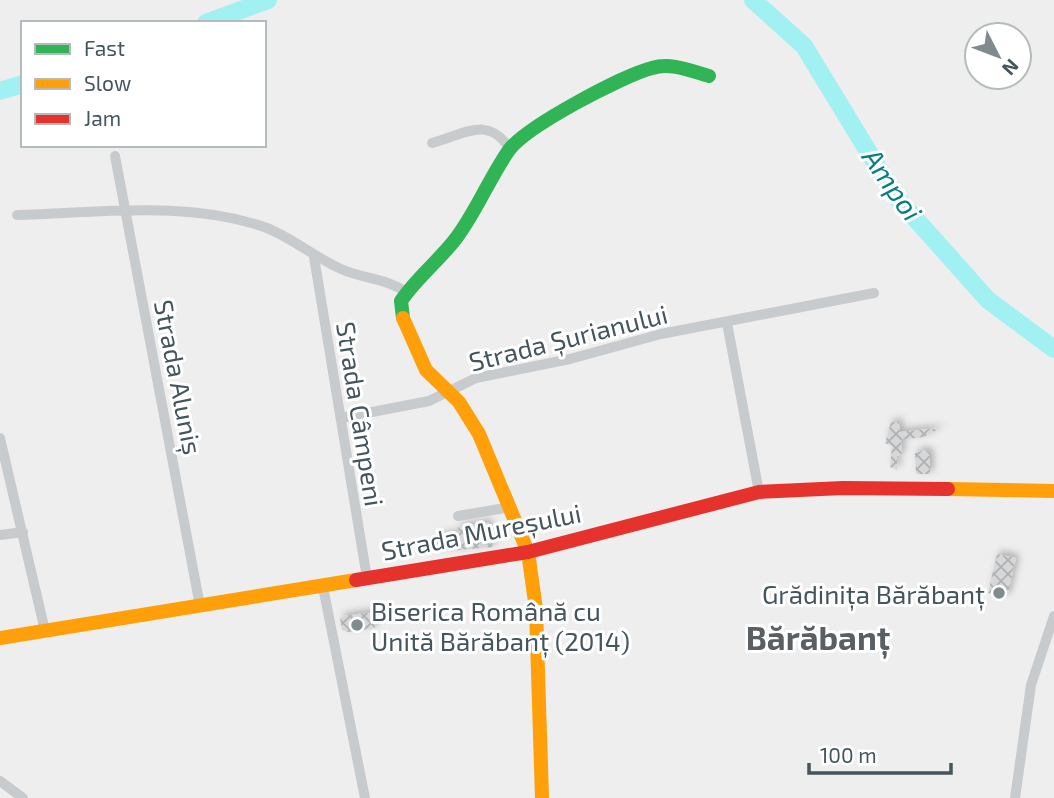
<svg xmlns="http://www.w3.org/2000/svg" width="1054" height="798" viewBox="0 0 1054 798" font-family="'Exo 2',sans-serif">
	<defs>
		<pattern id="building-cross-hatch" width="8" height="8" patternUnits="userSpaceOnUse" patternTransform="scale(1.75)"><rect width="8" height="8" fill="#d6d7d9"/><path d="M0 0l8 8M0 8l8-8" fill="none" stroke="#afb1b3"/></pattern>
		<filter id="shadow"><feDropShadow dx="3.5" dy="-3.5" stdDeviation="3.5" flood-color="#0004"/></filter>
	</defs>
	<rect width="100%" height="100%" fill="#efeeee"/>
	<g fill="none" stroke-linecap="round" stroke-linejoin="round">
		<!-- river -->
		<g stroke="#a1f0f2" stroke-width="18">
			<path d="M753,0l51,46 92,151 92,103 66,49"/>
			<path d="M206,23l62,-23"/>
			<path d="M0,91l23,-7"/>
		</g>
	</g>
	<!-- building -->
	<g fill="url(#building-cross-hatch)" filter="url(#shadow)">
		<path d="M891,422h8l1,10 41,-4 -17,9 -23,3 1,14 -5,2v14l-7,-3 2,-21 -7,-3z"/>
		<path d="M925,450l5,3v21h-14l-1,-21z"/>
		<path d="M488,522l5,25 -55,5 -2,-15 23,-4 -1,-6z"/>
		<path d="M997,554l19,4 -9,39 -19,-4z"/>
		<path d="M373,612l2,16 -27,4 -6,-2 -2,-12 4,-2z"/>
	</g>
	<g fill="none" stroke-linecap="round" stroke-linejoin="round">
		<!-- street -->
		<g stroke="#c7cbce" stroke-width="10">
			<path d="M432,143c33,-9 56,-28 78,6"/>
			<path d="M115,156l85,450"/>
			<path d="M17,215c81,-2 172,-15 250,13 25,10 49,30 74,41 22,10 45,9 65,23"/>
			<path d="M314,257l53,321"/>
			<path d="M727,323l32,169"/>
			<path d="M341,418l88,-17 47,-23 94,-19 91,-25 213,-41"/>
			<path d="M0,438l45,193"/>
			<path d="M458,516l53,-9"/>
			<path d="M0,535l23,-3"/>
			<path d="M323,587l42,211"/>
			<path d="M0,781l23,17"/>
			<path d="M1015,798l16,-113 23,-69"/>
		</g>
		<!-- fast -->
		<path stroke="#30b455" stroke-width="14" d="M403,318l-2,-17c16,-24 39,-41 56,-64 20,-27 33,-60 52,-87 18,-24 113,-74 143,-82 19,-6 39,3 57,8"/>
		<!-- slow -->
		<g stroke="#ff9f0a" stroke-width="14">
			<path d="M403,318l23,52 33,32 20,32 49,118 8,57 6,189"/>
			<path d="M948,489l106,2"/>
			<path d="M0,638l356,-58"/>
		</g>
		<!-- jam -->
		<path stroke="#e5322d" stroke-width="14" d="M356,580l172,-28 231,-60 84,-4 105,1"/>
	</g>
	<!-- markers -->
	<g fill="#808b8f" stroke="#fff" stroke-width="2.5">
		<circle cx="999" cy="593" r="7"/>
		<circle cx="357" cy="625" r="7"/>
	</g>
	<g text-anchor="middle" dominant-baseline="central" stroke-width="6" stroke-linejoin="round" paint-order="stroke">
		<!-- street labels -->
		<g font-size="26" fill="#44555c" stroke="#fff">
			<text transform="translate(568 337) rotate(-14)">Strada Șurianului</text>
			<text transform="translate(179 377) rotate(79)">Strada Aluniș</text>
			<text transform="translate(361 414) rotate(81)">Strada Câmpeni</text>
			<text transform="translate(481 531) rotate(-11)">Strada Mureșului</text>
		</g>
		<!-- poi labels -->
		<g font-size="26" fill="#44555c" stroke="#fff" text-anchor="end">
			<text x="985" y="593">Grădinița Bărăbanț</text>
			<text x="371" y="610" text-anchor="start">Biserica Română cu<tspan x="371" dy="30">Unită Bărăbanț (2014)</tspan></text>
		</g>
		<!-- water labels -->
		<g font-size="28" font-style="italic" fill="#057f82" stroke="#fff">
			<text transform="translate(893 184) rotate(55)">Ampoi</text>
		</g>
		<!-- district labels -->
		<g font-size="33" font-weight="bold" fill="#595f63" stroke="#fff">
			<text x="818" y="637">Bărăbanț</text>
		</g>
	</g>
	<!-- legend -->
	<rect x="21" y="21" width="245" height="126" fill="#ffffff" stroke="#b4bbbe" stroke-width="2"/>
	<rect x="35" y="44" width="35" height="10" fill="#30b455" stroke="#b4bbbe" stroke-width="2"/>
	<text x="84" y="56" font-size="21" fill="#44555c">Fast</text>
	<rect x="35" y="79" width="35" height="10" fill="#ff9f0a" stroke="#b4bbbe" stroke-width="2"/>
	<text x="84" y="91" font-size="21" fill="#44555c">Slow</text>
	<rect x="35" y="114" width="35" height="10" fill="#e5322d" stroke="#b4bbbe" stroke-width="2"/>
	<text x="84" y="126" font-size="21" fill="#44555c">Jam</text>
	<!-- north arrow -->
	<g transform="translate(998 56) rotate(132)"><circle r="33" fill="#ffffff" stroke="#b4bbbe" stroke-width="2"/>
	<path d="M0-5L12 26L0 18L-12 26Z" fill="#808b8f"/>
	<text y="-10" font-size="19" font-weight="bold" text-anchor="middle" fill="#44555c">N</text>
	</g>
	<!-- scale -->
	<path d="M809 763v10h142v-10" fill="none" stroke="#44555c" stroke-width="3.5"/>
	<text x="820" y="763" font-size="21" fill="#44555c" stroke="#ffffff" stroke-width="5" paint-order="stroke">100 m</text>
</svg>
